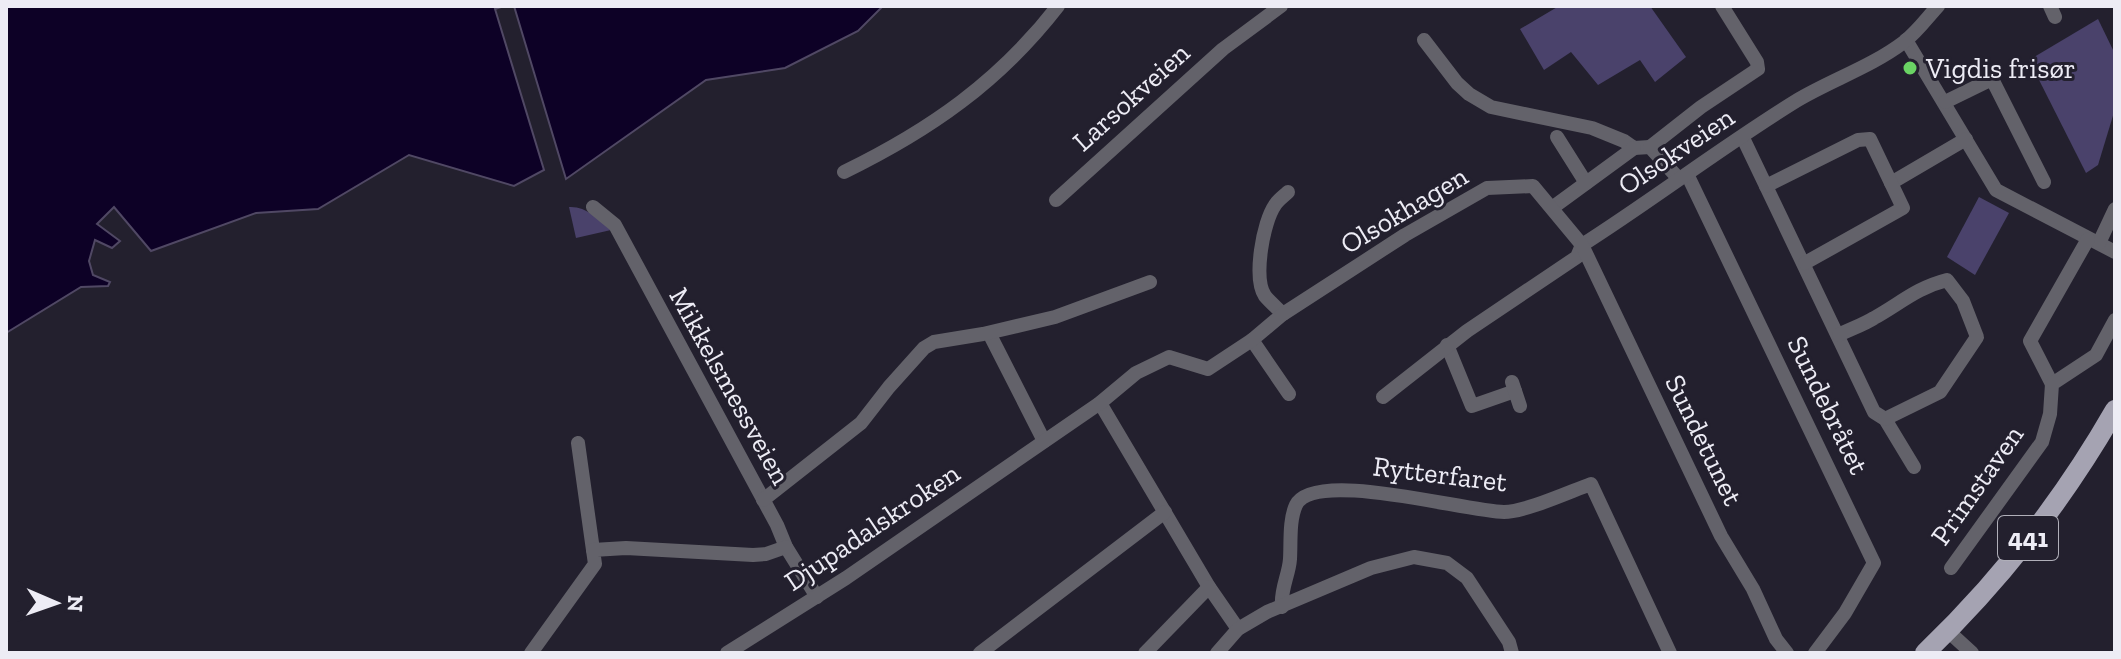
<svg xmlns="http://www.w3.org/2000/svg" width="2121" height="659" viewBox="0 0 2121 659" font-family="'Zilla Slab',serif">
	<rect width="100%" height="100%" fill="#23202e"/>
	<!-- green -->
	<g fill="#4a426b">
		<path d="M1559,6h91l36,51 -31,25 -15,-22 -42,25 -27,-33 -27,18 -24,-41z"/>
		<path d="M2098,19l16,33 1,57 -17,56 -12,8 -57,-113z"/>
		<path d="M1979,197l30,16 -34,62 -28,-18z"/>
		<path d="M569,207c17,-1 29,12 42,23l-35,8z"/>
	</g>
	<!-- water -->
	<g fill="#0d0126" stroke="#504864" stroke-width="2">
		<path d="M6,6h498l-9,3 49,161 -30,16 -105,-31 -91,54 -62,4 -105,38 -37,-44 -17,17 23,17 -8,7 -17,-8 -6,21 4,14 17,7 -2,4 -27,1 -75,46z"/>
		<path d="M514,6h369l-25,25 -73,37 -79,12 -140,99z"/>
	</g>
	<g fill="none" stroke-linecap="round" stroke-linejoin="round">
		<!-- street -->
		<g stroke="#63626a" stroke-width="14">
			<path d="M2050,6l5,11"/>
			<path d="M1424,40l33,43 12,11 22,13 101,21 32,13 10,7 16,-1 28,31"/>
			<path d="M1906,40l90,150 119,62"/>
			<path d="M1945,102l45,-22 3,1 51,101"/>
			<path d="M1557,137l29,46"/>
			<path d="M1743,138l131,274 11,7 29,48"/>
			<path d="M1650,147l51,-40 57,-38 -1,-7 -35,-56"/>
			<path d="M844,172c86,-42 155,-90 214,-166"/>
			<path d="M1687,174l187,389 -29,50 -30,40"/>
			<path d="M1891,183l75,-44"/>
			<path d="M1766,186l92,-46 12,-1 33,69 -98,55"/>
			<path d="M1056,200l167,-151 58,-43"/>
			<path d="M593,207l22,18 162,300 9,22 31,50"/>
			<path d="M1552,208l82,-60"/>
			<path d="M2099,243l16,-34"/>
			<path d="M1283,314c-6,-6 -13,-12 -18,-18 -12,-18 -2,-74 10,-91 3,-5 9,-9 13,-13"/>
			<path d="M989,333l55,108"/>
			<path d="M1839,335c11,-6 24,-10 35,-17 27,-15 42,-30 73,-38l16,21 14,36 -37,55 -55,27"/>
			<path d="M1252,340l37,54"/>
			<path d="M1447,345l25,61 43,-15"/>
			<path d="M1512,382l8,24"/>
			<path d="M2052,384l-22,-43 58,-102"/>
			<path d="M1383,397l84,-66 110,-74 5,-12c72,-46 141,-99 214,-144 35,-21 75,-34 108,-59 13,-10 23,-24 34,-36"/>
			<path d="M1100,403l109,184 29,42"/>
			<path d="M578,443l15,107"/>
			<path d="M763,500l98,-77 28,-36 35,-39 10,-6 49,-8 72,-17 95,-35"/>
			<path d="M1951,568l91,-126 8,-28 2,-30 44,-29 19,-35"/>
			<path d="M1282,607c-2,-17 7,-32 8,-48 1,-17 -1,-39 6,-54 18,-37 171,7 208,7 21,0 65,-20 87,-28l79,169"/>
			<path d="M1948,631l24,22"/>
			<path d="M531,653l64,-89 -2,-14 33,-2 127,7 13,-1 20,-7"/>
			<path d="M727,653l119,-75 254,-175 36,-30 33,-16 39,12 44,-29 31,-26 122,-79 82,-47 46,-2 49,59 139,291 32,53 23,50 11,14"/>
			<path d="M980,653l185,-141"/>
			<path d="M1145,653l64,-66"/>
			<path d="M1217,653l21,-24 29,-17 104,-44 43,-11 33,6 20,15 42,64 3,11"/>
		</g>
		<!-- primary -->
		<path stroke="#a5a3b2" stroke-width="20" d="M1925,653c74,-71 139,-154 190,-243"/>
	</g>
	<!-- markers -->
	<circle fill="#6ad364" stroke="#23202e" stroke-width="3" cx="1910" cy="68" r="8"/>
	<g text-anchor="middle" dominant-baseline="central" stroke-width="6" stroke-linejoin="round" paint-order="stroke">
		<!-- shield labels -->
		<rect fill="#23202e" stroke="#b0afb9" stroke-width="2" x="1998" y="516" width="60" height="44" rx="6"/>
		<g font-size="26" font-weight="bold" fill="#edecf5">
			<text x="2028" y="538">441</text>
		</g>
		<!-- poi labels -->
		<g font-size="28" fill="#edecf5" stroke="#23202e" text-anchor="start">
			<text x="1926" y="68">Vigdis frisør</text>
		</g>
		<!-- street labels -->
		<g font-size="28" fill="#edecf5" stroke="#23202e">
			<text transform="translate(1131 97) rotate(-42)">Larsokveien</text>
			<text transform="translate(1676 151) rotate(-34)">Olsokveien</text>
			<text transform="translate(1404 210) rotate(-31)">Olsokhagen</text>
			<text transform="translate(730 386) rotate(61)">Mikkelsmessveien</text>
			<text transform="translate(1828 405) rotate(64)">Sundebråtet</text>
			<text transform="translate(1704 440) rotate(64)">Sundetunet</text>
			<text transform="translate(1440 474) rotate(7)">Rytterfaret</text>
			<text transform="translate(1977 485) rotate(-55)">Primstaven</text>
			<text transform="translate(872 527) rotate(-34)">Djupadalskroken</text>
		</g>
	</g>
	<!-- border -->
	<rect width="2121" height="659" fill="none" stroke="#edecf5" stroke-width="16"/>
	<!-- north arrow -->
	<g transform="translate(56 603) rotate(92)" stroke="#23202e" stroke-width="6" paint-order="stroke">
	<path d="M0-6L14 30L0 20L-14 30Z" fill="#edecf5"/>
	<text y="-12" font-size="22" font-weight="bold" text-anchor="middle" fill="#edecf5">N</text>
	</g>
</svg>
